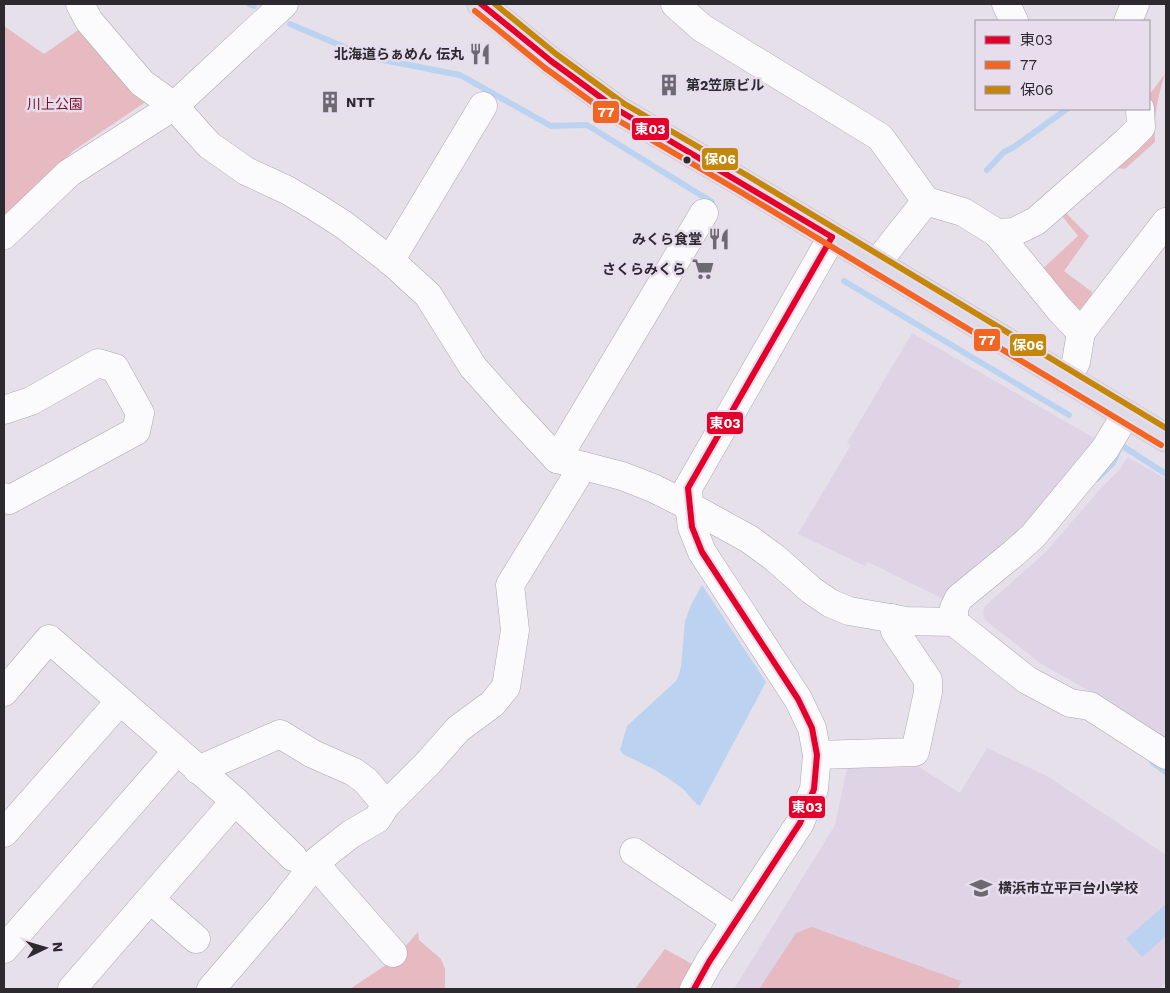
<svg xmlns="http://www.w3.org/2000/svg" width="1170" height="993" viewBox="0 0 1170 993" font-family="'Work Sans','Noto Sans JP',sans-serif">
	<rect width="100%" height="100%" fill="#e6e0ea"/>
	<!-- built -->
	<g fill="#dfd4e5">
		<path d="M912,333l189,109 -44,53 -112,105 -77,-38 -3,4 -67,-32 53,-89 -4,-2z"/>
		<path d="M1128,457l38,22v262l-54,-37 -72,-41 -55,-43 -2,-7 2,-7 60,-53 56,-65 17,-17z"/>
		<path d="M987,748l60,28 119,79v127l-6,7h-426l101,-164 12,-57 72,-1 41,26z"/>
	</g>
	<!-- green -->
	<g fill="#e7bac1">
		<path d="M4,26l40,28 40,-28 66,73 -77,52 -69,68z"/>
		<path d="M1165,74c-8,24 -11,43 -10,68l-30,27 -19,-2 43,-58v-14z"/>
		<path d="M1062,209l27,27 -25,35 28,21 -3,14 -11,11 -39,-45 39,-36 -19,-24z"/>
		<path d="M812,927l149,54 -3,8h-199l37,-56z"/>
		<path d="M418,932l1,8 22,19 4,10v20h-95l42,-28z"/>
		<path d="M665,949l31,17 -11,23h-50z"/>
	</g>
	<!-- water -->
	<g fill="#bbd3f0">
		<path d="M702,585l64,97 -66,124c-8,-4 -11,-12 -17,-17 -20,-16 -37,-24 -59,-34l-4,-5 7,-24 50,-46 4,-13 4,-46 6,-16z"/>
		<path d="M1166,904v32l-24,21 -16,-18z"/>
	</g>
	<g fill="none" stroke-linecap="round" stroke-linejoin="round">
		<!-- stream -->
		<g stroke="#bbd3f0" stroke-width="6">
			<path d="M249,4l5,2"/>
			<path d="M290,24l78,33 92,18 91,51 36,-1 125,77"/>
			<path d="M987,170l17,-18 10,-5 53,-38"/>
			<path d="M844,281l225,134"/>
			<path d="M1097,479l16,-16 8,-18 45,29"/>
			<path d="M1153,763l13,9"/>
		</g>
		<!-- minor casing -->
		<g stroke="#ada8af" stroke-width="29">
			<g id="minor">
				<path d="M80,4l9,17 53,62 32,23 35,39 37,26 41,19 29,17 28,18 48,37 36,33 45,72 41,46 43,46 65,17 31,12 36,18 60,33 26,19 36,32 19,13 19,8 58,10 47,1 73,58 43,23 20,3 76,49"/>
				<path d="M675,4l27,24 178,109 46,64 37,11 34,21 17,-1 22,-11 90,-79 15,-15 -1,-18"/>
				<path d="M1006,4l8,17"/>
				<path d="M1128,21l7,-17"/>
				<path d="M997,233l63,77 21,22"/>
				<path d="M4,235l65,-62 105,-67 110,-102"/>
				<path d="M390,261l93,-155"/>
				<path d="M876,264l50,-63"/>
				<path d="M1067,379l9,-17 5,-30 85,-110"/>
				<path d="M4,410l27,-9 67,-38 17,5 25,45 -4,18 -127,69 -5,-3"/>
				<path d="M557,459l147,-246"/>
				<path d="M954,622v-14l5,-10 55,-45 19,-17 72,-87 21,-35"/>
				<path d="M4,692l45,-53 186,162 58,56"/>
				<path d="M817,755l98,-3 13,-60v-12l-33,-49 -3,-13"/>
				<path d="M198,770l82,-36 33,20 41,18 12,9 20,24"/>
				<path d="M4,833l116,-132"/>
				<path d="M634,852l102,69"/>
				<path d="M315,864l78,89"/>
				<path d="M150,899l46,40"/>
				<path d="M4,949l173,-198"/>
				<path d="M72,989l163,-188"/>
				<path d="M211,989l71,-83 36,-46 33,-26 26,-15 9,-14 43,-43 29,-33 34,-25 14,-17 9,-57 -5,-45 73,-119"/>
				<path d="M694,989l15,-27 91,-139 14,-34 3,-34 -5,-27 -14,-29 -96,-147 -10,-25 -3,-21 -1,-18 144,-251"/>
			</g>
		</g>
		<!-- highway casing -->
		<g stroke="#c0bdc2" stroke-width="29">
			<path id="highway" d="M481,4l70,57 67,49 125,73 423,255"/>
		</g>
		<!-- minor -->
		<use href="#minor" stroke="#fbfafc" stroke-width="28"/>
		<!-- highway -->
		<use href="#highway" stroke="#dcdbe7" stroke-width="28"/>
		<!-- bus-1 casing -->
		<g stroke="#e7dded" stroke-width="10">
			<g id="bus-1">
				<path d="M481,4l70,57 67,49 214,127"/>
				<path d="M694,989l15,-27 91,-139 14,-34 3,-34 -5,-27 -14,-29 -96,-147 -10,-25 -4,-39 144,-251"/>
			</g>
		</g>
		<!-- bus-2 casing -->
		<g stroke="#e7dded" stroke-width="10">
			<path id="bus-2" d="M475,11l70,57 69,50 125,73 422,254"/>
		</g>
		<!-- bus-3 casing -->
		<g stroke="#e7dded" stroke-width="10">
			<path id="bus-3" d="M495,4l61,50 67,49 125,73 418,252"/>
		</g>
		<!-- bus-1 -->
		<use href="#bus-1" stroke="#e4002b" stroke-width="6"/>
		<!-- bus-2 -->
		<use href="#bus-2" stroke="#f26522" stroke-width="6"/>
		<!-- bus-3 -->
		<use href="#bus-3" stroke="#c4870c" stroke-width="6"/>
	</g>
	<!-- icons -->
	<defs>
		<g id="restaurant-bare" transform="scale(1.725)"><path d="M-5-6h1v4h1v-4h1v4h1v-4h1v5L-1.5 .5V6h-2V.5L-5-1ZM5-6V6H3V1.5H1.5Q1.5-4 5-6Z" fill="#6d6970" stroke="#e7dded" stroke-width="2.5" paint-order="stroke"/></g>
		<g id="building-bare" transform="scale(1.725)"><path d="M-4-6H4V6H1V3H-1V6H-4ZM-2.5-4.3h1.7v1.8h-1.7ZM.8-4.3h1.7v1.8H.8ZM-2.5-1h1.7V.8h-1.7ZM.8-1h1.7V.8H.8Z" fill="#6d6970" stroke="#e7dded" stroke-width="2.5" paint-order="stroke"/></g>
		<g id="supermarket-bare" transform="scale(1.725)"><path d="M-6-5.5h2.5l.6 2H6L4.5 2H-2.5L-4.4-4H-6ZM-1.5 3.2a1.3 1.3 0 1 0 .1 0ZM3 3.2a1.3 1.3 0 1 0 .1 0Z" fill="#6d6970" stroke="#e7dded" stroke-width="2.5" paint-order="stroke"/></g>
		<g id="school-bare" transform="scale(1.725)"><path d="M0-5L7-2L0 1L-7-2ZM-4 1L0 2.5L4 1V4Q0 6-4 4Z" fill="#6d6970" stroke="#e7dded" stroke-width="2.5" paint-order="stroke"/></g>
	</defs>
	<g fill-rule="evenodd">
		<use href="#restaurant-bare" x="480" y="54"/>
		<use href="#building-bare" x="669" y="85"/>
		<use href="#building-bare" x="330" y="102"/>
		<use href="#restaurant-bare" x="719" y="239"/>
		<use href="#supermarket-bare" x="703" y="269"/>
		<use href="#school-bare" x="981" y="888"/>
	</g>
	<!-- markers -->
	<circle fill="#2c292f" stroke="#e7dded" stroke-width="2" cx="687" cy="160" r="4.5"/>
	<g text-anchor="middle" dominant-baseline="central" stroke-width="5" stroke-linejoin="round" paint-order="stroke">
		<!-- poi labels -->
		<g font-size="14" font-weight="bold" fill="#2c292f" stroke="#e7dded" text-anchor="end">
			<text x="464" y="54">北海道らぁめん 伝丸</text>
			<text x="686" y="85" text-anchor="start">第2笠原ビル</text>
			<text x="346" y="102" text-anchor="start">NTT</text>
			<text x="702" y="239">みくら食堂</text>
			<text x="686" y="269">さくらみくら</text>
			<text x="998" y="888" text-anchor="start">横浜市立平戸台小学校</text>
		</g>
		<!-- park labels -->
		<g font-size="14" fill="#7f122a" stroke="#e7dded">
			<text x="55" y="104">川上公園</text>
		</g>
	</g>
	<g stroke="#e7dded" stroke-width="2">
		<rect x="592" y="100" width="28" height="24" rx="5" fill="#f26522"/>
		<rect x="631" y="117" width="39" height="24" rx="5" fill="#e4002b"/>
		<rect x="701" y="147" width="38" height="24" rx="5" fill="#c4870c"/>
		<rect x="973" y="328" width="28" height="24" rx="5" fill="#f26522"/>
		<rect x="1009" y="333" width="38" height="24" rx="5" fill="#c4870c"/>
		<rect x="706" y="411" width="38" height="24" rx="5" fill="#e4002b"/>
		<rect x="788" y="795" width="38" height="24" rx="5" fill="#e4002b"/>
	</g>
	<g font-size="14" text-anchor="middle" font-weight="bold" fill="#fff">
		<text x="606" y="117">77</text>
		<text x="650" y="134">東03</text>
		<text x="720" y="164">保06</text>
		<text x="987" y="345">77</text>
		<text x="1028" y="350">保06</text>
		<text x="725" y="428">東03</text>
		<text x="807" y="812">東03</text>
	</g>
	<!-- border -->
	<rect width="1170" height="993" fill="none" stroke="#2c292f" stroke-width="10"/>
	<!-- legend -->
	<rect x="975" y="20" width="175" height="90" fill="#e7dded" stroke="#9c95a1"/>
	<rect x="985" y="36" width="25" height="8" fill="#e4002b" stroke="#9c95a1"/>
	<text x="1020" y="45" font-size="15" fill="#2c292f">東03</text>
	<rect x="985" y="61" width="25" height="8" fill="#f26522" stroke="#9c95a1"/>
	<text x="1020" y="70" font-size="15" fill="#2c292f">77</text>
	<rect x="985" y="86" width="25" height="8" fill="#c4870c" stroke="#9c95a1"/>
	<text x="1020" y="95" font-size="15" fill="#2c292f">保06</text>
	<!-- north arrow -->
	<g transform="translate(45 948) rotate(85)" stroke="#e7dded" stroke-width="4" paint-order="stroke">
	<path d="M0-4L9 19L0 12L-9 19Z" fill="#2c292f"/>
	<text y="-8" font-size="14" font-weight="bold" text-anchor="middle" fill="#2c292f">N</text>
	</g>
</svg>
